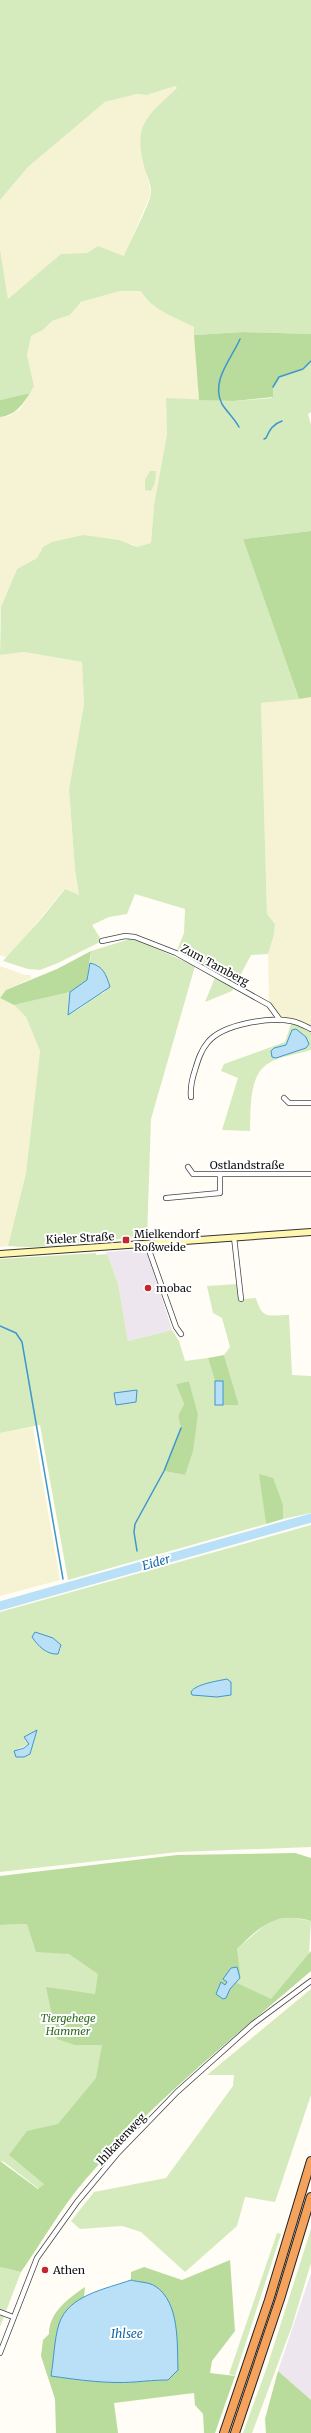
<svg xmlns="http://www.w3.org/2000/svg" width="311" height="2433" viewBox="0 0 311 2433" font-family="Merriweather,serif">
	<rect width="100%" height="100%" fill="#fffdf5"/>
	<!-- industrial -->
	<g fill="#eee6ef">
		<path d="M146,1249l26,81 -44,11 -10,-58 -12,-31z"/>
		<path d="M311,2273v127l-33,-29z"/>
	</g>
	<!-- farmland -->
	<g fill="#f6f3d4">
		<path d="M175,86l2,2 -3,4 -31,68 8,33 -27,63 -26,-10 -11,7 -26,2 -53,44 -8,-50v-49l28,-33 77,-65 32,-8 10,1z"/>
		<path d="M120,291h21l4,7 9,7 40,22 5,73 -33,-1 1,35 -13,71 -3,38 -14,4 -5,-3 -89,3 -6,11 -20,11 -16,38 -1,21v-211l9,-1 11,-7 14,-23 -7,-31 4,-19 12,-6 9,-9 18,-6 11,-13z"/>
		<path d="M24,652l58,10 2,42 -15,85 6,81 4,26 -15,-7 -56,69 -8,-3v-300z"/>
		<path d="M311,697v332l-31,-9 -11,-15 -1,-51 6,-19 1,-10 -8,-11 -6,-211z"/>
		<path d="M0,966l25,9h5l2,3 -26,12 -6,8 14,7 12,12 14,34 -14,122 -18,73 -8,1z"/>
		<path d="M33,1427l27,153 -60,16v-163z"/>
	</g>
	<!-- green -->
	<g fill="#d5ebbd" fill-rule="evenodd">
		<path d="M0,0h311v334l-68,-2 -49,3v-8c-17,-9 -44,-18 -53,-36h-21l-39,11 -11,13 -18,6 -9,9 -12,6 -4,19 7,31 -4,7 -30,7v-151l8,50 53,-45 26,-1 11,-7 26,10c6,-15 25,-50 27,-63 1,-7 -5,-19 -7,-27 -11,-43 4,-50 33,-78l-2,-2 -28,9 -10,-1 -32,8 -77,65 -28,33z"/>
		<path d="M311,361v51l-3,2 3,11v106l-68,8 56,160 -38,4 6,211 8,10 -1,11 -6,19 -17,1 -19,36 -27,11 11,-27 -40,-22 8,-20 1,-24 -50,-15 -8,20 -18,3 -17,8 10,16 -44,22 -18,7 -12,-1 -25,-8 37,-41 25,-31 14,6 -4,-25 -6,-81 15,-85 -2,-42 -58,-10 -24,3 1,-48 16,-38 20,-11 6,-11 9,-5 31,-7 36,5 18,7 14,-4 3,-38 13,-71 -1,-36 68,3 38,-3 1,-11 6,-10 24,-8z"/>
		<path d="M150,471h6l-1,12 -4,8 -6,-1v-10z"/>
		<path d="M130,939l7,1 58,26 -44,153 -4,119c-44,-1 -96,13 -139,8l18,-73 14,-122 -14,-34 -12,-12 56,-13 -1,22c13,-5 22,-16 36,-22l-7,-27 -8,-2 1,-12z"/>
		<path d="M292,1021l19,8v21c-13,4 -30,6 -42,13 -21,12 -18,47 -19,68l-28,-1 16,-52 -17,-7 3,-7 61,-22zM292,1030l16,14 -2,4 -30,10 -2,-10 12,-3z"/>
		<path d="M96,1253v2l11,-1 11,29 10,58 44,-11 7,11 6,20 23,-3 7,23v24h24l-15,-50 6,-8 -8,-29 -9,-5 -6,-27 31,-2 5,15 13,-1c6,22 13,17 33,17l3,60 19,1v137l-28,6v-14l-23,-31 6,50 -198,56 -28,-155 -40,8v-174zM189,1381l9,33 -13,61 -21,-4 17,-43 -3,-12 6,-12 -8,-20z"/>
		<path d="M311,1525v322l-133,5 -178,20v-260zM43,1634l18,14 -3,6zM37,1730l-7,24 -13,-5 11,-4 1,-3 -4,-5z"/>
		<path d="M290,1917l21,4 -2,34 -38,45 -203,159 -29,30 -35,-27 -4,-1v-236l27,-1 210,25 32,-28z"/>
		<path d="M311,1989v106l-36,107 -30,-5 -8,29 -52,46 -44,-40 -19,-6 -42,3 -9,-8 23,-29 72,-14 67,-92 1,-11h-27z"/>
		<path d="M311,2229v34l-19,63 -40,107h-9l24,-66z"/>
		<path d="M277,2233l4,1 -46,142 -6,-2z"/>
		<path d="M0,2267l21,5 -21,55z"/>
	</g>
	<!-- forest -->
	<g fill="#b9dc9c">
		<path d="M243,332l68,2v27l-8,8 -24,8 -6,10v10l-39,4 -35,-1 -5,-65z"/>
		<path d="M30,393c-8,12 -14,22 -30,24v-17z"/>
		<path d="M311,531v166l-12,2 -56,-160z"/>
		<path d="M91,951l-4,29 -17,12 -56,13 -14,-7 6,-8 51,-21z"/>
		<path d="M224,1355l15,50h-16v-24h-8l-7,-23z"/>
		<path d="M189,1381l9,33 -5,37 -8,24 -21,-4 17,-43 -3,-12 6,-12 -8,-20z"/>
		<path d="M259,1474l14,4 10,27v14l-17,5z"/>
		<path d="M295,1853l16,5v63c-36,-10 -50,5 -74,28l3,24 -3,10 34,16 40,-48v20c-78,67 -159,131 -226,209 -24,28 -43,62 -64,92l-21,-5v-110v4l38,28 6,-5 -35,-29 18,-24 31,-7 38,-46 6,-33h-27l-18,-6 -11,-52 49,7 3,-20 -29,-20 -33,-2 -9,-28 -27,1v-49l177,-21z"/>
		<path d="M230,2260l5,71 -23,30 -2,12 25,3 -20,57h-11l-1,-19 -8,-9 -1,-12 -80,10 4,30h-62l-1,-34 -14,-43 2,-16 6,-6c0,-22 20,-36 36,-47l-1,10c-30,20 -27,46 -33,79 25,4 59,8 84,6 11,-1 22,-2 33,-2l-13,-94 -24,-6v-8l13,-5 38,13z"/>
		<path d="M278,2371l33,29v33h-45l-1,-14z"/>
	</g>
	<!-- water -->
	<g fill="#b9e0f7" stroke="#3f96cf">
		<path d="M90,963c13,3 16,11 20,24l-42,28 2,-23 17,-12z"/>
		<path d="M296,1029l10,8 3,7 -3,4 -30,10 -4,-1 -1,-6 3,-3 12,-3 6,-15z"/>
		<rect x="215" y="1381" width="8" height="24"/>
		<path d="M137,1390l-1,12 -20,3 -2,-12z"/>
		<path d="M35,1632l18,6 8,7 -3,9c-11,1 -20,-8 -26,-17z"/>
		<path d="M227,1679l4,3v13l-14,2 -25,-2 -1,-3c4,-8 27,-11 36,-13z"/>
		<path d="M37,1730l-7,24 -6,3h-8l-2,-6 10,-3 5,-4 -5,-7z"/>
		<path d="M237,1967l3,11 -10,11 -4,9 -3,1 -7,-5 5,-12 4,3 2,-3 -4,-3 8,-11z"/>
		<path d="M131,2280c6,2 18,2 24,6 25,16 22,58 23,84l-10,10c-11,0 -22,1 -33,2 -28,2 -56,-2 -84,-6 3,-17 3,-36 8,-52 9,-29 47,-35 72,-44z"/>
	</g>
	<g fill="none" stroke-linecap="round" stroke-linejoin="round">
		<!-- stream -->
		<g stroke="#3f96cf" stroke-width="1.5">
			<path d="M273,387l6,-10 24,-8 8,-8"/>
			<path d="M239,427c-5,-9 -12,-15 -17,-23 -12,-23 10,-46 18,-65"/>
			<path d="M264,439l2,-1c3,-8 7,-14 16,-17"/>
			<path d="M0,1326l16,7 6,9 41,237"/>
			<path d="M137,1551l-3,-19 1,-8 29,-53 17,-43"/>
		</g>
		<!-- river -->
		<path stroke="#b9e0f7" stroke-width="9" d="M0,1606l311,-88"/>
		<!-- street casing -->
		<g stroke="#444" stroke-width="6">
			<g id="street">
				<path d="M102,941l23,-5 10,1 41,16 93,52 11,15"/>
				<path d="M191,1097c-1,-10 1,-18 4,-27 3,-10 6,-20 13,-28 15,-18 61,-25 83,-21 7,1 14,5 20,8"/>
				<path d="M284,1098l5,5h22"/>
				<path d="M188,1167l5,7h118"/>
				<path d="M166,1198l54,-5v-19"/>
				<path d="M234,1237l7,62"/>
				<path d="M150,1243v10l26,74 5,7"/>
				<path d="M0,2312l13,5"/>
				<path d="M0,2353l37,-95 40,-56 40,-48 60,-62 76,-68 58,-43"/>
			</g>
		</g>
		<!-- secondary casing -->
		<g stroke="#333" stroke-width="8">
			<path id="secondary" d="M0,1254l311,-22"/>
		</g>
		<!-- highway casing -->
		<g stroke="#222" stroke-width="10">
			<g id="highway">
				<path d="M224,2433l45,-133 42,-139"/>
				<path d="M235,2433l45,-134 31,-102"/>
			</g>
		</g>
		<!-- street -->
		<use href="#street" stroke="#fff" stroke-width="4.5"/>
		<!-- secondary -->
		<use href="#secondary" stroke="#fff6b0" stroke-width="6"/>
		<!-- highway -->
		<use href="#highway" stroke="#f5a25d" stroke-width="8"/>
	</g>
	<!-- markers -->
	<g fill="#c4262e" stroke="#fff" stroke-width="1.5">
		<rect x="122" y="1236" width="8" height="8" rx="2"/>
		<circle cx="148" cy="1288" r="4"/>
		<circle cx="45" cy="2270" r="4"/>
	</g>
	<g text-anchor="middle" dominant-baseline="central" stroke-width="4" stroke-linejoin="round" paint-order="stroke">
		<!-- street labels -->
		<g font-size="11" fill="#111" stroke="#fff">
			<text transform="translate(215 965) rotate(28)">Zum Tamberg</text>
			<text x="247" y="1165">Ostlandstraße</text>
			<text transform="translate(80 1238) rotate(-3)">Kieler Straße</text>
			<text transform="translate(121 2139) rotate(-47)">Ihlkatenweg</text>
		</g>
		<!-- poi labels -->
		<g font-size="11" fill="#111" stroke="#fff" text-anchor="start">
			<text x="134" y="1234">Mielkendorf<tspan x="134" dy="13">Roßweide</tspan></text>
			<text x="156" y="1288">mobac</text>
			<text x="53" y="2270">Athen</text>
		</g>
		<!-- park labels -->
		<g font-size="11" font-style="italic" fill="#2f6b1f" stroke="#fff">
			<text x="68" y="2018">Tiergehege<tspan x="68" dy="13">Hammer</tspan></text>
		</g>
		<!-- water labels -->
		<g font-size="12" font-style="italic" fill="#1768a6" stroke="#fff">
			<text transform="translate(156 1562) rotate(-16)">Eider</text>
			<text x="127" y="2333">Ihlsee</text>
		</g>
	</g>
</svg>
